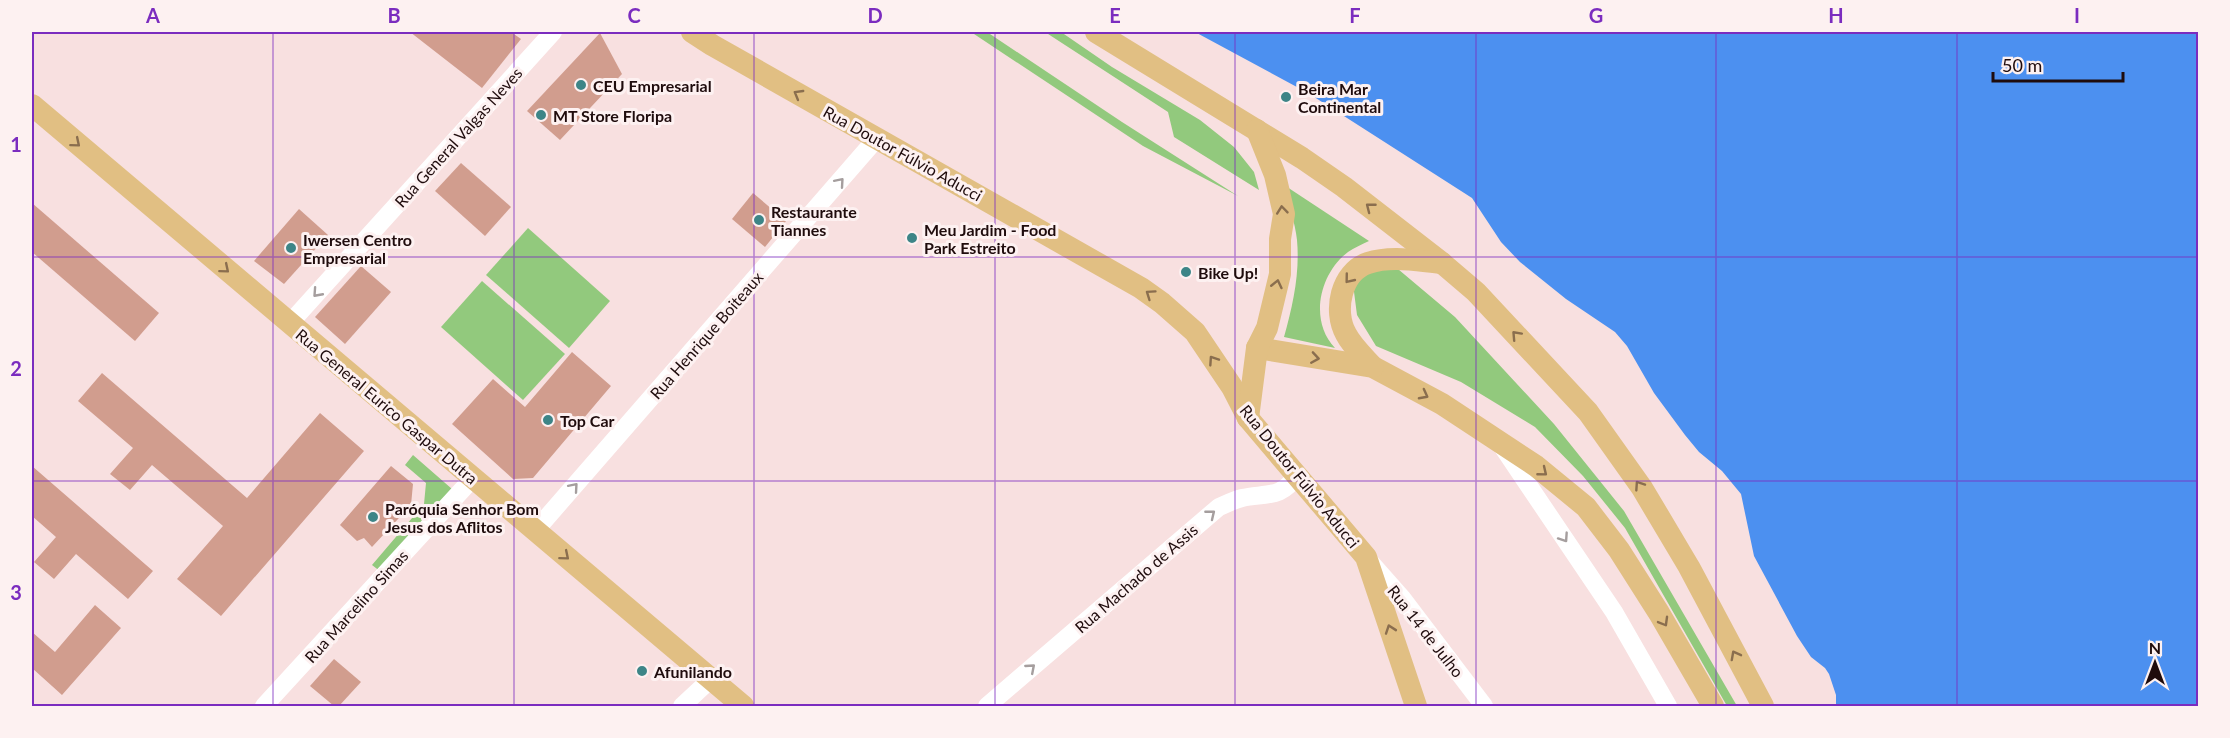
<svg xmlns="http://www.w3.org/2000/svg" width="2230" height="738" viewBox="0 0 2230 738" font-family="Lato,sans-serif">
	<rect width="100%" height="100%" fill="#f8e0e0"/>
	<!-- green -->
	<g fill="#92c97d">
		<path d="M971,32h16l135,90 116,74 -95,-50z"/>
		<path d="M1045,32h16l51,35 88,53 34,27 20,25 5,18 -85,-53 -6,-25z"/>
		<path d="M1284,185l85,56c-7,3 -15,7 -21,11 -29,22 -39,69 -13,96l-51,-11c9,-32 16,-64 13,-97 -2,-18 -9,-37 -13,-55z"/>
		<path d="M528,228l82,73 -41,47 -83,-73z"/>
		<path d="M1392,264l63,53 99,107 70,87 113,195h-10l-102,-178 -42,-52 -48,-49 -74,-45 -85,-36 -19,-31 -4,-31 14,-15z"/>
		<path d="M482,281l83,73 -42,46 -82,-73z"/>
		<path d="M413,455l39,34 -71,83 -9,-7 52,-61 2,-21 -21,-18z"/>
	</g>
	<!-- water -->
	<path fill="#4c90f0" d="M1195,32h1003v674h-362v-11l-7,-21 -4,-6 -14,-11 -14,-21 -43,-80 -13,-62 -19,-23 -23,-19 -14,-17 -31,-42 -27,-47 -12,-14 -49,-33 -46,-37 -19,-20 -29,-44 -164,-105z"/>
	<!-- building -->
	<g fill="#d19d8e">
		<path d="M410,32h101l10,7 -39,49z"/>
		<path d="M600,33l22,41 -62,66 -33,-29z"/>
		<path d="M461,163l50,44 -26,29 -50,-45z"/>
		<path d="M753,193l33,28 -21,26 -33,-28z"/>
		<path d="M32,203l127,110 -24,28 -103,-89z"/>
		<path d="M299,209l29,26 -44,49 -30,-23z"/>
		<path d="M361,266l30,26 -46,52 -30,-27z"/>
		<path d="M572,352l39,34 -78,92 -20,1 -61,-55 41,-45 32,28z"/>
		<path d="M102,373l145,125 73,-85 44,38 -143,165 -44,-37 46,-53 -71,-61 -22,25 -20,-16 23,-26 -55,-47z"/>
		<path d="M32,466l121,105 -25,28 -52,-45 -22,25 -20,-17 22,-25 -24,-21z"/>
		<path d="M391,466l22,18 -2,21 -39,42 -8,-9 -7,3 -17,-16z"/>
		<path d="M95,605l26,23 -59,67 -30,-27v-36l23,20z"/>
		<path d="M334,659l27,23 -22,24h-5l-24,-20z"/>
	</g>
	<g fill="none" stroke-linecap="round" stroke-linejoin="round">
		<!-- minor -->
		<g stroke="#fff" stroke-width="18">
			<path d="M290,323l263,-291"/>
			<path d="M1502,446l112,166 54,94"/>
			<path d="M535,531l342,-393"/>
			<path d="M1371,563l31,35 82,108"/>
			<path d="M264,706l209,-228"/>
			<path d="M682,706l29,-27"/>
			<path d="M987,706l232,-199c7,-3 15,-7 23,-9 22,-5 41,1 54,-23"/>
		</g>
		<!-- major -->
		<g stroke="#e1bf83" stroke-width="22">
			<path d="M692,32l20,13 429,243 21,15 33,29 37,55 16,31 118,139 50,149"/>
			<path d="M1096,32l206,126 42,29 98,76 34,29 112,120 54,76 47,79 74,139"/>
			<path d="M32,105l711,601"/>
			<path d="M1257,348l116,19 69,37 94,62 50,41 33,43 40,63 54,93"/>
			<path d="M1373,367c-9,-10 -21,-21 -27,-33 -13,-23 -5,-62 22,-71 24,-8 50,-2 74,0"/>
			<path d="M1248,418l9,-70 10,-20 13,-54v-35l4,-25 -9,-39 -18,-45"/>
		</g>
	</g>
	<!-- one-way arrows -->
	<defs><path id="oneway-chevron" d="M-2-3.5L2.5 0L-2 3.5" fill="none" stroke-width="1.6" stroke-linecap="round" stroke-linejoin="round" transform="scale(1.5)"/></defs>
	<g stroke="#8a6e4e">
		<use href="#oneway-chevron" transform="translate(798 94) rotate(-150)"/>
		<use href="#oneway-chevron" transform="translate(76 143) rotate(40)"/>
		<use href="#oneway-chevron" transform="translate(1370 207) rotate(-142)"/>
		<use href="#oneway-chevron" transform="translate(1282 210) rotate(-96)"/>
		<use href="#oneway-chevron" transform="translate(225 269) rotate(40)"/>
		<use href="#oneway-chevron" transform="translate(1349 279) rotate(129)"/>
		<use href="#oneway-chevron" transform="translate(1277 284) rotate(-77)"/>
		<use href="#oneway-chevron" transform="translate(1150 294) rotate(-145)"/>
		<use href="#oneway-chevron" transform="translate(1516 335) rotate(-133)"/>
		<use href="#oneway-chevron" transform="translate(1315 358) rotate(9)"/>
		<use href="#oneway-chevron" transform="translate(1213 360) rotate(-124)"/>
		<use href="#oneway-chevron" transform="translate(1424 395) rotate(28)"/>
		<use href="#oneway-chevron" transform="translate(1543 472) rotate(39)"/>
		<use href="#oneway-chevron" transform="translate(1639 485) rotate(-124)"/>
		<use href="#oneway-chevron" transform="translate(565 556) rotate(40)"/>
		<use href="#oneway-chevron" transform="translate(1664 622) rotate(60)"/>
		<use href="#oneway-chevron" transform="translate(1390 629) rotate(-109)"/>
		<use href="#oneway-chevron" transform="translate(1735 655) rotate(-118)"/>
	</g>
	<g stroke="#a59e9e">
		<use href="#oneway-chevron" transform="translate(840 182) rotate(-49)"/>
		<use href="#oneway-chevron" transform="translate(317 293) rotate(132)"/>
		<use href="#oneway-chevron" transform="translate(574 487) rotate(-49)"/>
		<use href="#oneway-chevron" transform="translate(1211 514) rotate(-39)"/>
		<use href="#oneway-chevron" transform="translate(1564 538) rotate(56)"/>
		<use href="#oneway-chevron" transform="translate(1031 668) rotate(-41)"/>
	</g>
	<!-- grid -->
	<path fill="none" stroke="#7b2cbf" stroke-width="1.5" stroke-opacity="0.55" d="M273,32v674M514,32v674M754,32v674M995,32v674M1235,32v674M1476,32v674M1716,32v674M1957,32v674M32,257h2166M32,481h2166"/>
	<!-- markers -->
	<g fill="#3d8587" stroke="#fdf1f1" stroke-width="2">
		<circle cx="581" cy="85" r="6"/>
		<circle cx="1286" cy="97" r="6"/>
		<circle cx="541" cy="115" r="6"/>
		<circle cx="759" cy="220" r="6"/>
		<circle cx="912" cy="238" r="6"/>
		<circle cx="291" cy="248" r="6"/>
		<circle cx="1186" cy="272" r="6"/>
		<circle cx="548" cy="420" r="6"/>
		<circle cx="373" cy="517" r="6"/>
		<circle cx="642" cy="671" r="6"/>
	</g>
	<g text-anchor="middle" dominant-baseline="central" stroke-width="6" stroke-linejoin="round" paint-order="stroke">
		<!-- poi labels -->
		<g font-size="16" font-weight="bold" fill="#1f0c0d" stroke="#fdf1f1" text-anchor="start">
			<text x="593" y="85">CEU Empresarial</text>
			<text x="1298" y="88">Beira Mar<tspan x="1298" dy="18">Continental</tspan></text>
			<text x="553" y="115">MT Store Floripa</text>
			<text x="771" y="211">Restaurante<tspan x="771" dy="18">Tiannes</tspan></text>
			<text x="924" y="229">Meu Jardim - Food<tspan x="924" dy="18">Park Estreito</tspan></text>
			<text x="303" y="239">Iwersen Centro<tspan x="303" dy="18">Empresarial</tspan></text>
			<text x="1198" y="272">Bike Up!</text>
			<text x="560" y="420">Top Car</text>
			<text x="385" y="508">Paróquia Senhor Bom<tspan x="385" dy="18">Jesus dos Aflitos</tspan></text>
			<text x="654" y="671">Afunilando</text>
		</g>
		<!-- street labels -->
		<g font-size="16" fill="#1f0c0d" stroke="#fdf1f1">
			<text transform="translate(458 137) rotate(-48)">Rua General Valgas Neves</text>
			<text transform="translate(903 153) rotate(29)">Rua Doutor Fúlvio Aducci</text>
			<text transform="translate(706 335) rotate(-49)">Rua Henrique Boiteaux</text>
			<text transform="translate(387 406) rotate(40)">Rua General Eurico Gaspar Dutra</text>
			<text transform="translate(1300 476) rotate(51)">Rua Doutor Fúlvio Aducci</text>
			<text transform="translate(1136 578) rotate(-41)">Rua Machado de Assis</text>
			<text transform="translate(356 606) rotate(-48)">Rua Marcelino Simas</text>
			<text transform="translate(1426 631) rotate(52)">Rua 14 de Julho</text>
		</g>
	</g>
	<!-- border -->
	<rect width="2230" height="738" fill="none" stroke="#fdf1f1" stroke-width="66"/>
	<!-- north arrow -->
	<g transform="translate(2155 663)" stroke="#fdf1f1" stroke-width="4.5" paint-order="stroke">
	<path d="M0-4.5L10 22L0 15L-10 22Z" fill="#1f0c0d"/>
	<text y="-9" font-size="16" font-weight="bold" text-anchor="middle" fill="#1f0c0d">N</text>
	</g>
	<!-- scale -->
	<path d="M1993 72v9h130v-9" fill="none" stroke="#1f0c0d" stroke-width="3"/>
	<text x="2002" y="72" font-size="18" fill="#1f0c0d" stroke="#fdf1f1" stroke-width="4.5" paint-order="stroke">50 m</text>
	<rect x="33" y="33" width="2164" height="672" fill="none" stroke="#7b2cbf" stroke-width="2"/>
	<g font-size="20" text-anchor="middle" font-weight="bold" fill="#7b2cbf">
		<text x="153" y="23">A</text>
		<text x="394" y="23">B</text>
		<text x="634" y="23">C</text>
		<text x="875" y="23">D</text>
		<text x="1115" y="23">E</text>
		<text x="1355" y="23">F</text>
		<text x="1596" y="23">G</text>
		<text x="1836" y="23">H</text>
		<text x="2077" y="23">I</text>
		<text x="16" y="152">1</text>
		<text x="16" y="376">2</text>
		<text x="16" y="600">3</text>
	</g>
</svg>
